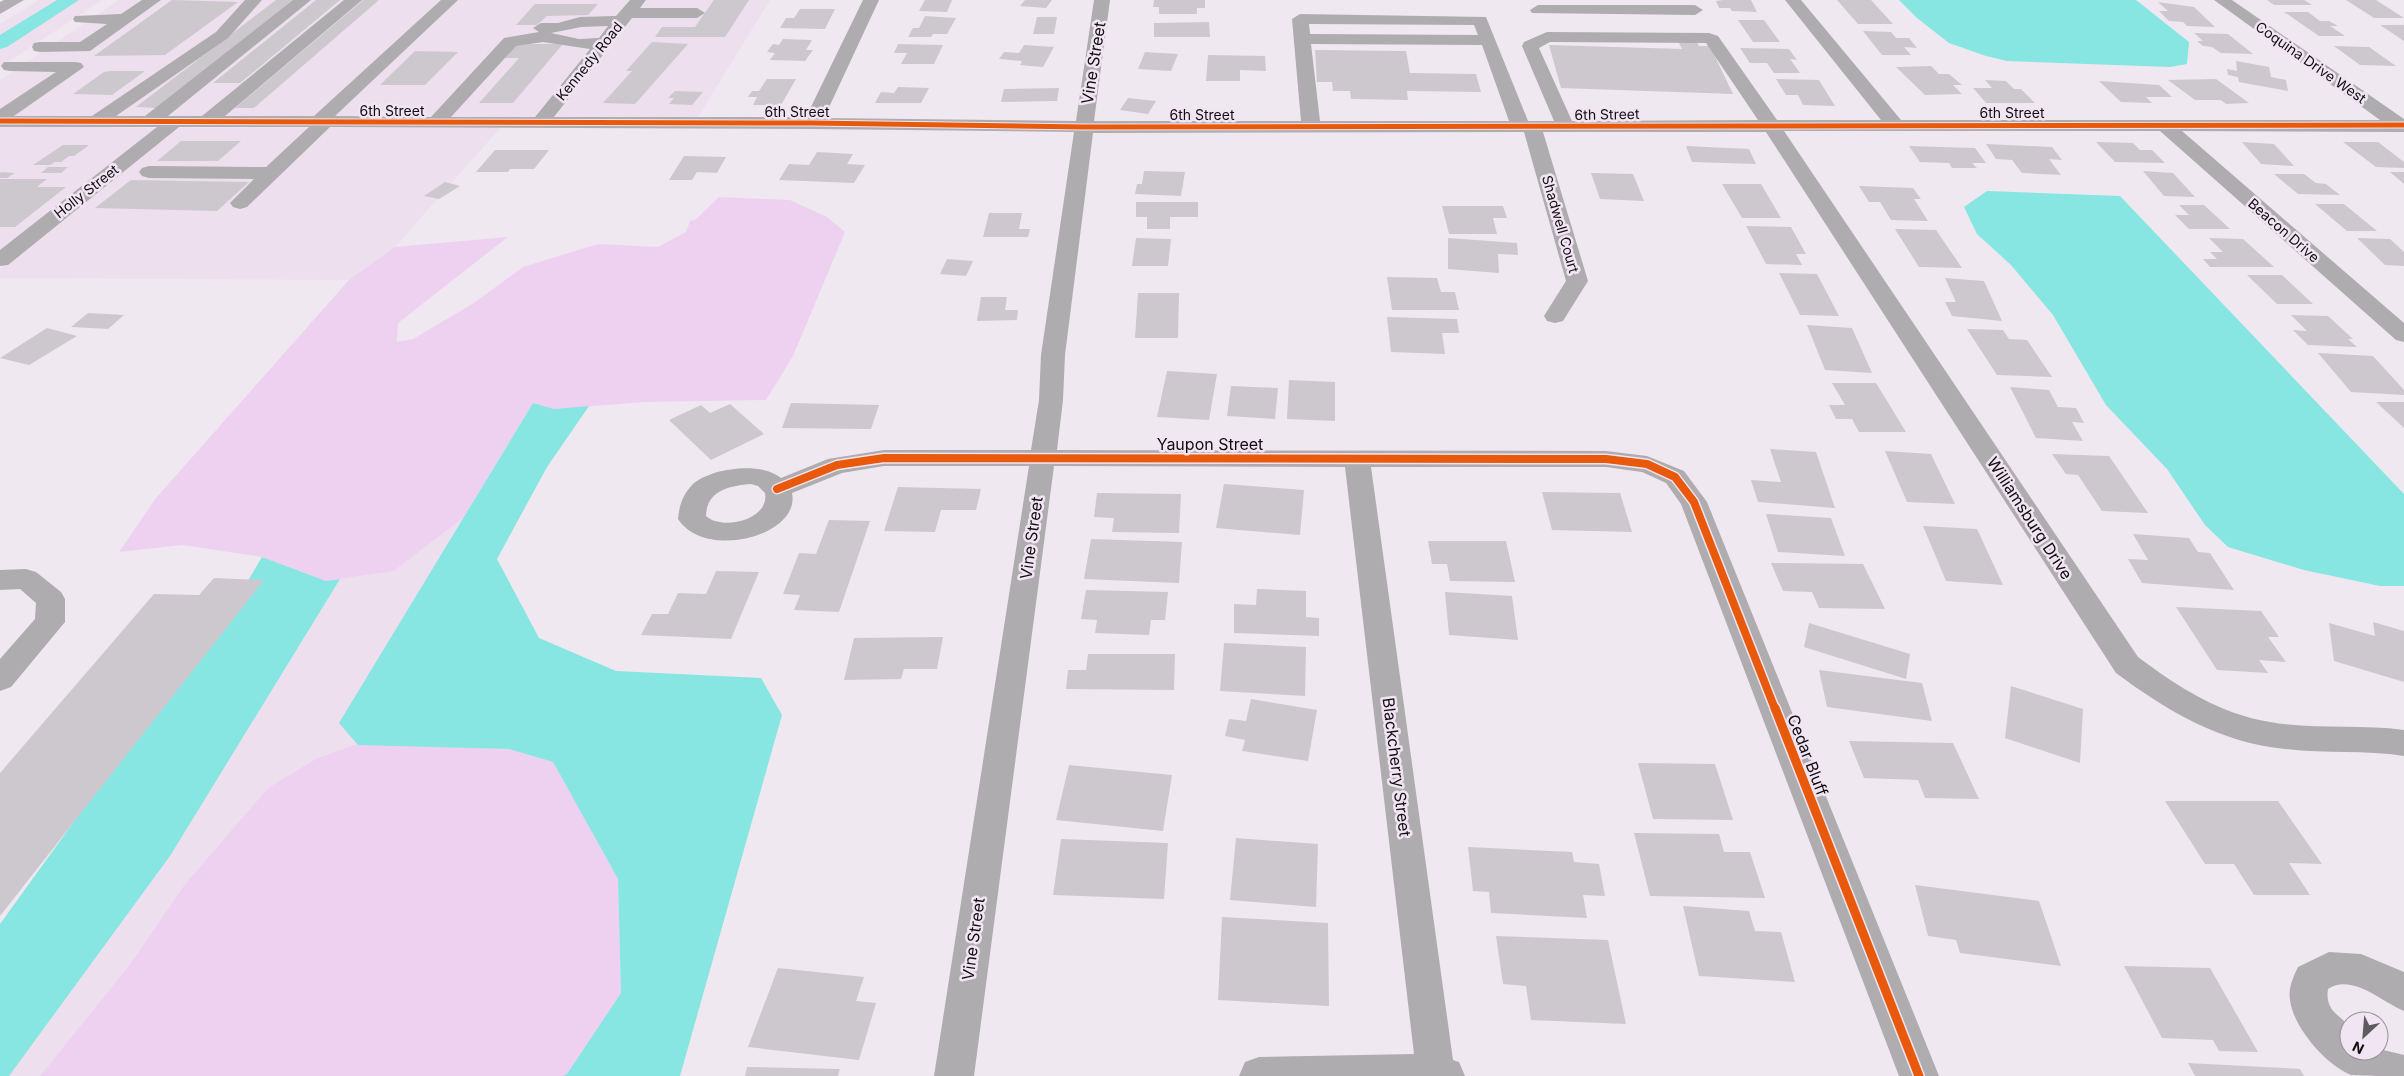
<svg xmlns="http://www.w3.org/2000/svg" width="2404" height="1076" viewBox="0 0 2404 1076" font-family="Inter,sans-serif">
	<rect width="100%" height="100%" fill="#efe8f0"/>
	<!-- built -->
	<g fill="#eddfee">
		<path d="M39,0h63l-102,67v-43z"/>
		<path d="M119,0h510l-95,117 -534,-1v-36z"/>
		<path d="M647,0h123l-72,117h-143z"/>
		<path d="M0,126l156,2 -156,122z"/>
		<path d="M501,127l-106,120 -46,33 -349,-2v-9l177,-141z"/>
		<path d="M463,518l-123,205 17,21 -89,44 -83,96 -54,79 -91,113h-31l161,-220 170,-277 54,-8z"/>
	</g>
	<!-- green -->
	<g fill="#eed1f1">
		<path d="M719,197l71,3 37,17 18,15 -52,124 -27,44 -121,2 -91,7 -21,-6 -70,115 -69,53 -68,10 -64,-24 -80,-12 -63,7 37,-54 193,-218 46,-33 113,-10 -110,86 -1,19 16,-3 61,-36 49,-36 75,-23 60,3 28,-15 4,-11 5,-1z"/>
		<path d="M357,744l152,5 44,13 65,117 3,114 -54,81 -5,2h-522l91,-113 54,-79 83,-96 48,-29z"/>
	</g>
	<!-- water -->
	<g fill="#87e5e2">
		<path d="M1899,0h237l53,42 -2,22 -17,3 -163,-6 -21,-5 -37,-13 -32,-25z"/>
		<path d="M1987,191l133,5 284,298v92h-24l-76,-16 -76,-23 -23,-22 -38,-56 -61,-64 -53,-90 -42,-50 -34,-31 -13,-27z"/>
		<path d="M533,403l21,6 35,-3 -42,61 -50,92 42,79 77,33 145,7 21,37 -102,361h-118l5,-2 54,-81 -3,-114 -65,-117 -44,-13 -151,-4 -19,-22z"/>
		<path d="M262,557l64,24 14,-2 -170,277 -161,220h-9v-152l133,-184 81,-102z"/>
	</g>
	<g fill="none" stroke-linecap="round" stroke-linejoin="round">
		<!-- canal -->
		<path fill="#87e5e2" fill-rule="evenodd" d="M57,0h22l-72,47 -7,2v-14z"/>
	</g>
	<!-- building -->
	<g fill="#cdc8ce">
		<path d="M172,0l66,2 -73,53 -71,1z"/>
		<path d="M276,0h17l-137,108 -20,-1z"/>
		<path d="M316,0h24l-100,83h-27z"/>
		<path d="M363,0h16l-125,108h-19z"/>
		<path d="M714,0h35l-24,37h-70l7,-10h33z"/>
		<path d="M925,0h27l-5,12 -28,-1z"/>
		<path d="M1025,0h27l-6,8 -26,-2z"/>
		<path d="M1154,0h51v8h-8v6h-38v-7h-6z"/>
		<path d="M1723,0h28l6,12 -25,-1 -2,-3h-11l-3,-7z"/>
		<path d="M1837,0h34l22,24h-35z"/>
		<path d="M2267,0h37l8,5h-38z"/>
		<path d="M2346,0h30l28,18h-30z"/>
		<path d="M2158,2l36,5 21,20 -28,-1 -4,-4 -14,-1 -10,-10h9z"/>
		<path d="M535,4h63l-10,11 -41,1 -10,9h-21z"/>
		<path d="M800,9h35l-10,20 -45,-1 6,-10h8z"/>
		<path d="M2284,12h24l12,9h9l9,5h-8l15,10h-26z"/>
		<path d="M925,16l31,2 -9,16h-14l-2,3h-23l5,-9h6z"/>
		<path d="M1037,17h20l-3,17h-21z"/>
		<path d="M1738,20h26l16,22h-27z"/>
		<path d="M1209,22l1,15h-56v-14z"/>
		<path d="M2380,25h24v16z"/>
		<path d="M1863,31l28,1 5,6h13l8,10 -13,-1 7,8h-29z"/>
		<path d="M2194,33l34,1 25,20 -32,-1 -9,-6 -9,-1 -6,-5h6z"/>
		<path d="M1676,37l19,1 4,8h11l23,48 -172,-6 -12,-43 133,4z"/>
		<path d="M783,39l29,1 -6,10h7l-8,11 -35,-1 5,-7 -8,-1 6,-8 6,1z"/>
		<path d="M652,42l36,2 -53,60 -32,-1 29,-32h-6z"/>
		<path d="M513,44h50l-50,59h-34l40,-45h-19z"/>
		<path d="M898,44l45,1 -9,19h-33l6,-11h-13z"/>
		<path d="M1024,45l30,2 -11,20 -23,-2 2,-4 -23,-2 5,-7 15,1z"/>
		<path d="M2334,46l35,1 27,19 -36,-1z"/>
		<path d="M1740,48l49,1 8,11 -7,-1 10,14h-26l-7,-10h-17z"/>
		<path d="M1315,50l91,1 4,22 66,1 5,18 -74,-1 1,9 -57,-1 -1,-8h-17l-1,-9h-15z"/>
		<path d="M415,51l43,1 -33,33h-45z"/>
		<path d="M1145,52l33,2 -7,17 -33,-2z"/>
		<path d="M1208,55l57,1 1,15 -26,-1v11h-34z"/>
		<path d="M2236,61l33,6 2,10 15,3 2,11 -49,-9 -1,-5 -10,-2 -1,-6 10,2z"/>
		<path d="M1931,66l8,8h10l13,11h-9l9,9 -37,1 -29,-28z"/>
		<path d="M110,71h35l-33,24 -39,-1 31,-22z"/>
		<path d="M767,79h29l-15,26h-28l4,-8h-9l4,-6h7z"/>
		<path d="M1776,79l43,1 16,26 -32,-1 -5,-10h-12z"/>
		<path d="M2216,79l33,24 -23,1 -5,-4h-26l-27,-20z"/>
		<path d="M1985,80l21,1 8,8h7l14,14h-49l-13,-15h19z"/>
		<path d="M2099,81l60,4 13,12h-26l6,6 -31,-1z"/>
		<path d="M898,87l31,1 -8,15h-46l6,-11 13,1z"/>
		<path d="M1059,88l-2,13 -56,1 3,-13z"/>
		<path d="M675,91l28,1 -11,13 -23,-1 5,-6h-6z"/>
		<path d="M1128,98l28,3 -8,13 -28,-4z"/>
		<path d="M181,141h60l-23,20h-61z"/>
		<path d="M2096,142l37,1 7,7h12l13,13 -50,-1z"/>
		<path d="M2242,142l32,2 20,22 -33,-2z"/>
		<path d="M2343,142h35l26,20v6l-28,-1z"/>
		<path d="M1986,144l66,3 10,13 -13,-1 12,16 -39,-2 -10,-13 -16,-1z"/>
		<path d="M63,145h26l-15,11h-5l-8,6h-6l-5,3h-17z"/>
		<path d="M1686,146l63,3 7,15 -64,-2z"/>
		<path d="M1909,146l66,2 11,15h-14l5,5h-25l-3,-5 -29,-1z"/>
		<path d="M495,150h54l-15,19h-24l-2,3h-32z"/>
		<path d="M817,152l36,2 -6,10 18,1 -11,18 -75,-3 10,-16 20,1z"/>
		<path d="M684,156l42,1 -9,16 -20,-1 -5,8h-23z"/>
		<path d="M48,167h20l-7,6h-20z"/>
		<path d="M1144,171l41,1 -4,24 -46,-2 2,-10h5z"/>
		<path d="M2143,171l30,2 22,24 -31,-1z"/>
		<path d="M2390,172h14v12z"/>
		<path d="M0,173l1,-1 14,1 -8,5h-7z"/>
		<path d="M1591,173l42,1 11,27 -44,-2z"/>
		<path d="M2274,174h30l12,9 10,1 14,11 -42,-1z"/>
		<path d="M0,179h47l-10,8h29l-51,40h-15z"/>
		<path d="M131,180l118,2 -32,29 -122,-3z"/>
		<path d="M445,182l15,4 -21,13 -15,-3z"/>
		<path d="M1722,184h39l20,34h-39z"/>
		<path d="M1859,186l54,2 8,11h-7l14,22 -37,-1 -11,-18h-11z"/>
		<path d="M1136,202h62v15h-28v12h-23v-12h-11z"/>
		<path d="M2315,204h29l33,27h-30z"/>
		<path d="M2179,205h25l26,24h-41l-14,-14h14z"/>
		<path d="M1442,206h61l4,12h-14l4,16h-48z"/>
		<path d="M989,213h33l-3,16h11l-2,8h-45z"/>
		<path d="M1746,226l45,1 15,27h-10l6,11 -36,-1z"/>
		<path d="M1895,229l41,1 26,38 -43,-1z"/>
		<path d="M1136,238l35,1 -3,27h-36z"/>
		<path d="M1448,238l69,5 1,12 -20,-1 1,19 -51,-4z"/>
		<path d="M2209,238l34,1 31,28h-64l-7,-8h14l-7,-7h13z"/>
		<path d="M2357,238l33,1 14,13v14l-19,-1z"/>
		<path d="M947,259l26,2 -7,15 -26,-2z"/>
		<path d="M1779,273l38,1 22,42 -39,-1z"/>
		<path d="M2247,275h35l31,29h-36z"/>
		<path d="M1387,277l50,1 4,14h14l4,18h-67z"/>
		<path d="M1945,278l39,3 18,40 -50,-5 -7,-14h11z"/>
		<path d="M1138,293h41l-1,45h-43z"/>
		<path d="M981,297h26l-2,13h13l-1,10 -40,1z"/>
		<path d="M88,313l36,2 -16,14 -37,-2z"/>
		<path d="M2291,315l37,1 25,23h-5l9,8 -49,-2 -15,-15 14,1z"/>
		<path d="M1387,317l70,2 2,14h-17l3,21 -54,-2z"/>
		<path d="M1807,325l45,3 20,45 -47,-3z"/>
		<path d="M47,328l30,8 -48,29 -29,-7z"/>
		<path d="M1967,329l36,1 6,9 18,1 25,37 -55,-2z"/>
		<path d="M2318,353l55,3 31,34v5l-53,-3z"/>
		<path d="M1167,371l50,3 -8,46 -52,-3z"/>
		<path d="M1289,380l46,2v39l-48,-2z"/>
		<path d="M1832,383h44l30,49h-47l-7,-13h-16l-7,-14h16z"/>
		<path d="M1231,386l47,2 -3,31 -48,-3z"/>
		<path d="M2010,387l39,3 9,17 18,1 8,15 -12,-1 11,19 -47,-3z"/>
		<path d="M2376,402h28v26z"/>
		<path d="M791,403l88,2 -8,24 -89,-1z"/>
		<path d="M730,404l34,30 -53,26 -42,-40 32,-15 9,8z"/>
		<path d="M1770,449l46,3 19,56 -77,-6 -7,-22 30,2z"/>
		<path d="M1885,451l46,3 24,50 -48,-2z"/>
		<path d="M2052,454l57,2 39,57 -46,-2 -24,-36 -12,-1z"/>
		<path d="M1224,484l80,6 -4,45 -84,-7z"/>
		<path d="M898,487l83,2 -5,21h-35l-6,22 -51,-1z"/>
		<path d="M1542,492l78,1 12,39 -80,-2z"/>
		<path d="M1097,493l84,1 -2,39 -67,-1 2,-14 -20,-1z"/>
		<path d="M1766,514l65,4 14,38 -67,-4z"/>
		<path d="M829,520l41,1 -31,91 -45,-2 6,-15 -17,-1 16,-41 17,1z"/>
		<path d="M1923,526l54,3 26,56 -57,-4z"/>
		<path d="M2133,534l56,4 9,14 12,1 24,37 -92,-7 -14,-24 20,1z"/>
		<path d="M1091,539l91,3 -3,41 -95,-4z"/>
		<path d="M1428,541h78l9,41 -65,-1 -3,-17h-15z"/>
		<path d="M1771,563l92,1 22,45 -66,-1 -7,-16 -29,-1z"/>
		<path d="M716,571l43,1 -28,67 -90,-4 11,-21h16l10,-21 28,1z"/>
		<path d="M214,578l50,2 -264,336v-143l154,-179 45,1z"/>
		<path d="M1257,589l49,2v26l13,1v18l-85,-3v-29l22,1z"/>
		<path d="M1086,590l82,2 -3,28h-14l-2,15 -54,-2 2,-13 -16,-1z"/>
		<path d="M1445,592l67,4 6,44 -69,-5z"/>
		<path d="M2176,607l85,4 18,26h-11l18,25 -27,-2 9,13 -51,-3z"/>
		<path d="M2373,622l31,9v51l-70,-21 -5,-38 46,13z"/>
		<path d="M1809,623l101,31 -4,25 -102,-32z"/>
		<path d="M943,637l-6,32h-33l-3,10 -57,1 10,-42z"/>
		<path d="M1224,643l82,4 -1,49 -85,-5z"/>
		<path d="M1088,654h87l-1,36 -108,-1 2,-19h18z"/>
		<path d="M1819,670l103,13 10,38 -105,-14z"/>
		<path d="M2011,686l72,23 -3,54 -75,-25z"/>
		<path d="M1251,699l66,11 -9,51 -66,-10 3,-11 -20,-4 4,-17 17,2z"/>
		<path d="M1849,741l104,2 26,56 -54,-1 -7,-18 -54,-2z"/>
		<path d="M1638,763l77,1 18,56 -80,-1z"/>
		<path d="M1069,765l103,10 -9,56 -107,-11z"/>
		<path d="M2165,801h113l44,63 -33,-1 21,32h-56l-20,-31h-29z"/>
		<path d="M1634,833l85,1 5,18h26l15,46 -115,-2z"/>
		<path d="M1236,838l82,6 -2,63 -86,-7z"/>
		<path d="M1061,839l107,4 -4,56 -111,-4z"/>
		<path d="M1468,847l104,5 2,10 25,2 6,32 -22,-1 4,23 -96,-5 -2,-21 -16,-1z"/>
		<path d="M1915,885l124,16 22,65 -101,-13 -4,-13 -28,-4z"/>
		<path d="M1683,906l66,5 6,20 26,1 14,50 -96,-6z"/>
		<path d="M1222,917l106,6 1,83 -111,-6z"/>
		<path d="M1496,936l112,4 18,84 -95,-4 -5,-34 -23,-2z"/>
		<path d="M2124,966l86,2 48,84 -39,-1 -6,-11 -51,-2z"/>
		<path d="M778,968l86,9 -8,24 20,2 -17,57 -111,-13z"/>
		<path d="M2188,1063l112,6 4,7h-109z"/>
		<path d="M747,1067l93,2 -2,7h-93z"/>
	</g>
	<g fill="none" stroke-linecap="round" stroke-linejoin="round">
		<!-- minor -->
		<g fill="#aeacaf" fill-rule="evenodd">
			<path d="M142,0h19l-71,51 -50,1 -6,-1 -2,-4 2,-4 6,-1h40l27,-18 -32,-2 -2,-3 2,-3 46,-2z"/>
			<path d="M245,0h17l-34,38 -112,78h29l148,-116h18l-143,116h34l142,-116h18l-137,116h89l127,-116h17l-123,116 96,1 73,-79 35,-6 -6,-4 8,-5h17l22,-6 36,-1 14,-16h16l-6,8h57l8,5 -8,5h-65l-78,99h252l57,-117h16l-55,118 252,3 18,-121h16l-16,121h207l-9,-102 8,-5 186,3 42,104h26l-32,-75 2,-4 23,-10 162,1 9,3 59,84h104l-96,-120h16l100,120h479l-166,-120h18l172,119v13l-222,-1 222,192v19l-8,-2 -236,-209h-376l354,526c40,30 82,57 132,65 44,8 90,2 134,8v26c-39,-6 -79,-2 -119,-7 -64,-6 -118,-38 -169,-76l-350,-541h-223l45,149 -25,40 -8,2 -8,-2 -3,-5 22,-35 -42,-149 -431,1 -28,222 -2,45 -6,50 549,1 41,5 37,15 23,31 232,574h-40l-218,-572 -15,-21 -24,-11 -36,-5h-235l82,593 6,2 6,14h-226l6,-14 14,-5 155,-3 -69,-587 -291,-1 -80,610h-40l95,-610h-145l-42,7 -50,20c9,43 -87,68 -114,26 1,-13 5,-25 15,-35 18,-16 68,-23 88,-6l47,-19 56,-9h147l8,-50 2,-45 33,-223 -262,-3 -482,-2 -83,80 -7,2 -7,-2 -3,-4 24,-24 -105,-1 -7,-2 -3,-4 3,-4 7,-2 117,1 43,-40h-130l-171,138 -8,1v-16l157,-123h-157v-18l56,-37 -46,-1 -6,-1 -3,-4 3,-4h71l6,1 3,4 -70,49h78l124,-84zM1309,24l165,1 4,10 -168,-1zM608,26l-9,12 -20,1 -28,-6 30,-6zM543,42l47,7 -55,68h-84l65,-71zM1550,42l156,1 52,77 -186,1 -33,-73zM1311,44l171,1 27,76h-189zM751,484l7,2 7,7c5,27 -43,38 -59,23 1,-26 23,-30 45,-32z"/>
			<path d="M1538,5h157l8,5 -8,5 -163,-2 -2,-3z"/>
			<path d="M26,569l10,3 25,20 4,7v23l-54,65 -11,4v-32l35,-40 1,-16 -16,-14 -20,1v-20z"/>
			<path d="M2329,952l32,2 43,18v39c-21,-8 -51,-38 -76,-22 -4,26 18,26 21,41 1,7 0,15 0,21h30v-2l25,6v21c-14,0 -41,0 -53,-1 -25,-10 -58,-48 -61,-75 -2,-11 3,-23 8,-33z"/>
		</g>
		<!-- major -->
		<path fill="#b3adb4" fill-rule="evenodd" d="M4,0h20l-24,14v-12z"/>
		<!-- cycleway-far2 casing -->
		<g stroke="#f2e5f3" stroke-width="7">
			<path id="cycleway-far2" d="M0,121l812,2 272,4 1320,-2"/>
		</g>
		<!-- cycleway-far1 casing -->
		<g stroke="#f2e5f3" stroke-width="11">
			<path id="cycleway-far1" d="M777,489l60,-24 47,-7 722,1 41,5 28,13 19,25 81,207"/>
		</g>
		<!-- cycleway casing -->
		<g stroke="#f2e5f3" stroke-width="12">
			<path id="cycleway" d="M1775,708l144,368"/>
		</g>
		<!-- cycleway-far2 -->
		<use href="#cycleway-far2" stroke="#e8590c" stroke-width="5"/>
		<!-- cycleway-far1 -->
		<use href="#cycleway-far1" stroke="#e8590c" stroke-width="8"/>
		<!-- cycleway -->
		<use href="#cycleway" stroke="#e8590c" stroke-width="9"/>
	</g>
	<g text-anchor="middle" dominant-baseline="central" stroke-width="5" stroke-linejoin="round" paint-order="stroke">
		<!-- far-street labels -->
		<g font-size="14" fill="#110d11" stroke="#f2e5f3">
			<text transform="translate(589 61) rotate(-51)">Kennedy Road</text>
			<text transform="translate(2311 62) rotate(35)">Coquina Drive West</text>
			<text x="392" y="110">6th Street</text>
			<text x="797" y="111">6th Street</text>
			<text x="2012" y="112">6th Street</text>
			<text x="1202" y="114">6th Street</text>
			<text transform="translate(1607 114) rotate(-1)">6th Street</text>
			<text transform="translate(86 191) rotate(-38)">Holly Street</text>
			<text transform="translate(1561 224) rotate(74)">Shadwell Court</text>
			<text transform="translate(2284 230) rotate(41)">Beacon Drive</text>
		</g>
		<!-- street labels -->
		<g font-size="16" fill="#110d11" stroke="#f2e5f3">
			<text transform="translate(1093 63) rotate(-81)">Vine Street</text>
			<text x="1210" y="444">Yaupon Street</text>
			<text transform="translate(2030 518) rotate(57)">Williamsburg Drive</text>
			<text transform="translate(1031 538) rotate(-82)">Vine Street</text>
			<text transform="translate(1808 755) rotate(69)">Cedar Bluff</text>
			<text transform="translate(1397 767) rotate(83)">Blackcherry Street</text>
			<text transform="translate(973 939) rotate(-82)">Vine Street</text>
		</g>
	</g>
	<!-- north arrow -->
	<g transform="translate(2364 1036) rotate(206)"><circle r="24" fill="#f2e5f3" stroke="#988f99"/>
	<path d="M0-4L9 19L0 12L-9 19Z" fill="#5f5a5f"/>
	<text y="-8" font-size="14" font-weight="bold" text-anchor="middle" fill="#110d11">N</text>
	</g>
</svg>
